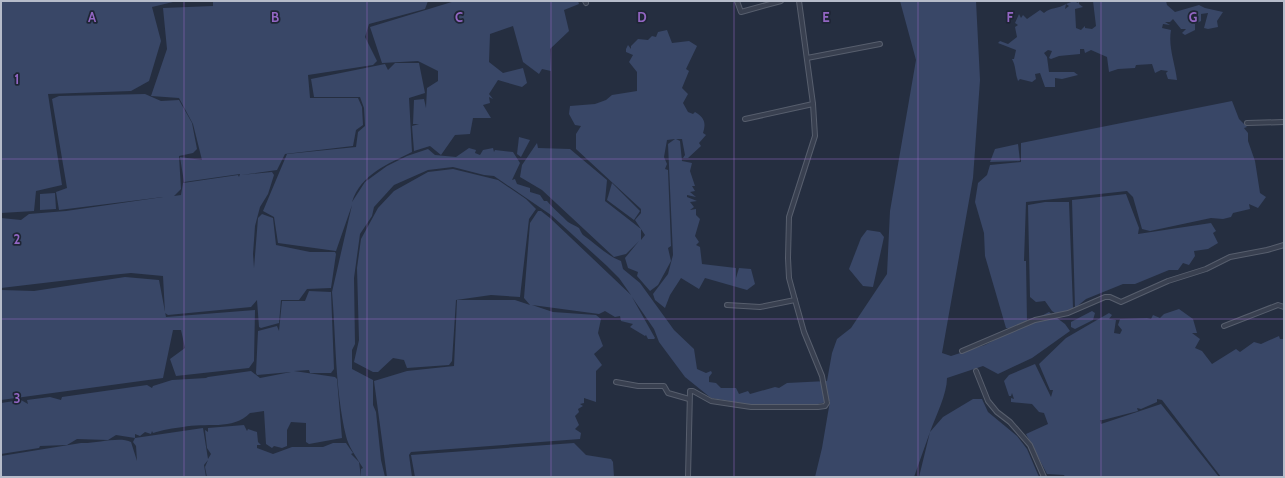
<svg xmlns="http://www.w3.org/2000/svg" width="1285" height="478" viewBox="0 0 1285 478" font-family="Cabin,sans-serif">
	<rect width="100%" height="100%" fill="#252e40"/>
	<!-- water -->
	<g fill="#394767">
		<path d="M1,1l172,1 -21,5 9,34 -12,40 -18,10 -83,3 14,91 -26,6 -2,20 -33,2z"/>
		<path d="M218,1h210l-3,8 -56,15 -4,13 12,24 -4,4 -65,10 2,23h48l4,9 1,18 -7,5 -3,16 -68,8 -8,16 -36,5 31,-3 2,3 -6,19 -8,13 -5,19 -2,28 1,14 4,-50 4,-4 11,4 3,27 34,7h25l1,2 -5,34 -24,1 -8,11h-18l-2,23 -18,5 -2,-1 -2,-27 -6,7 -83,8 -3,-2 -2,-37 -32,-3 -20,2 -110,13v-70l20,2 8,-6 37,-3 97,-14 -104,13 -3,-18 11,-4 -15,-89 7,-3 86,-2 16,7 18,-1 13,23 5,26 -4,4 -14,3 2,33 -7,7 7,-1 2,-12 55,-8 1,2 1,-3 -56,8 -4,-25 22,3 -9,-36 -14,-26 -28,-2 16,-47 -4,-41 50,-2v-4z"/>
		<path d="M455,1h123l1,3 -15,6 5,21 -19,18 1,22 -9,-2 -3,5 -16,-12 -10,-36 -23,8 -1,28 14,11 20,-5 4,15 -5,4 -24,-7 -9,14 4,5 -4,-2 1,6 -7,2 8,13h-18l-3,16 -15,1 -14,20 -11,-9 -16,5 -2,-25 7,-2h-6l1,-24 10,-1 2,9 1,-20 11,-7v-10l-20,-10 -36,2 -12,-36z"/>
		<path d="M900,1h76l4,79 -7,98 -31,175 9,3 34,-11 64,-33 16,12 5,7 -38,27 -34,16 -15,-8 -36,12c0,16 -11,37 -17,54l13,-15 30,-18h9l6,13 29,24 10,13 12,28h-120l11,-45 -16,45h-99l7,-29 8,-47 -12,3 -53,3 -54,-9 -26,-21 -26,-35 -5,-13 -22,-32 23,41 -1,1h-6l-2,-4 -1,1 -15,-9 3,-3 -12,-3 -1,-5 -5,1 -10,-6 -6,3 -67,-9 21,7 43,3 5,4 -3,14 5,13 -9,8 8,11 -6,6v31l-12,-4v5l-4,1 3,2 -5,3 1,3 -4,4 4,9 -4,4 6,4 -1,6 -169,13 -2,3 3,22h-25l-13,-96 33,-10 47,-5 3,-66h58l15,5 -6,-7 6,-75 8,-12h3l9,7 81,77 -12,-17 -12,-12 -56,-51 -57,-39 -10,-1 -31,-8 -25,3 -34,15 -20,22 -2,9 -12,18 -6,44 1,66 -3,6v19l21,11v25l3,7 5,48 4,17h-24v-8l2,-1c-6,-10 -15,-22 -17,-32 -11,-47 -10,-98 -14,-144l20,-87 -16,46 -58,-8 -4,-26 -11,-6 24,-57 69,-7 2,-15 7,-6 -1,-18 -4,-11h-46l-3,-18 74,-15 3,6 7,-7h24l6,30 -16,5 3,54c-24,12 -51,22 -60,50l13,-20 22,-16 20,-10 21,-7 7,6 21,2 13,-9 7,2 -1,3 5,2 3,-5 10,-2 1,4 1,-2 18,2 7,11 -8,17 3,-1 2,5 13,4v4l10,3 4,6h3c6,7 16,16 21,21 3,2 8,4 11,6 1,2 3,6 4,7 12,8 24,21 38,26l2,8 17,14 34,47 20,19 3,20 9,4 5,-2 1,2 -3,4v5l7,1 5,5h15l3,6 9,-3 2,3 25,-7 4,1 8,-5 40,-2 5,-28 5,-14 14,-11 36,-54 3,-63 26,-151z"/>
		<path d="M1074,1l4,2 1,-2v3l4,3 -8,2 1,19 5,2 4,-4v2l7,1 4,-3 -3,-25h73l1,4 8,7 24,-7 6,3 18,4 -6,9 1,6 -10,2 -4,-1 4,-15 -7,1v7l-6,3v6l-10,5 -3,-2 4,-4h-5l-8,-10 -3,3h-5l5,3 -7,-1 -1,4 9,2c-3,17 4,33 6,50l-9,-1 -2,-6 2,-2 -7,-1 -6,3 -3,-9 -16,1 -1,3 -17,1 -9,3 -2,-15 -16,-7 -6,3 -1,-4h-4v5l-21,2 -8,3 -2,-1 3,-7 -4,-1 -4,3 3,4 2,15h25l4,3 -16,4 -7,-1v9h-10l-5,-14 -5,1 1,5 -4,3 -12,-3 -2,2c-3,-8 -2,-15 -6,-22h2l2,-9 -18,-7 2,-2 8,3 9,-7 -2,-10 3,-2 -3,-2 4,-9 2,4 2,-3 4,4 13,-9 4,3c7,-6 14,-4 22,-9l-1,5 4,-3 -3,-2z"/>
		<path d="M667,30l5,13 17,-2 8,5 -11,23 3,2 -7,17 6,6 -5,9 5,9 5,2 2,-2c10,6 11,11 8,21l3,2 -7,8 2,3 -13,12h-5l2,-3 -3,-16h-6l4,2 2,20 10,2 -2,8 5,15h-3l3,5 -5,1 6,5 -9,-2v2l10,4 -7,1 4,5 -4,3 6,-1v6l4,4 -5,17 4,6 -3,3 4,2 2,17 34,4v10l3,-10 12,1 4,15 -8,6 -42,-12 -6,11 -18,-11 -11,17 -5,13 -10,-8 -2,-6 15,-20 5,-19 -5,-111 7,-5 -8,1 -3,17 3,7 -2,5 3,1 3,76 -3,2 3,13 -13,24 -8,6 -13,-15 1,-4 -10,-4 -3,-10 14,-17 -13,13 -12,3 -72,-67 -22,-13 2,-12 15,-22 1,5 32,1 37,31 -2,21 36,28v11l4,-5 -10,-15 6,-7v-4l-65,-60v-15l5,-8 -6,-1 -6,-11 1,-8 25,-2 11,-4 6,-5 25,-4v-19l-8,-10 4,-7 -7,-3v-3l2,-4 3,4v-3l7,-7 10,1 4,-4 4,1 2,-5z"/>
		<path d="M1232,101l7,18 8,8 -3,1 4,5v8l7,20 5,32 6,4 -8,11 -9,-4 1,5 -17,4 -2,4 -8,2 -12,-1 -61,13 -8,-2 -9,-32 -6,-6 -101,11 -2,59h2l1,61 -14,7 -7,-1 -21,-72 -1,-23 -9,-31 3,-19 9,-8 3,-10 31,-3v-19z"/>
		<path d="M519,137l11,3 -9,17 -4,-3z"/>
		<path d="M1018,144l2,17 -30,1 5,-13z"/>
		<path d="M453,169l45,11 28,19 10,10 -7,10 -9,78 -29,-2 -35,5 -4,61 -3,4 -42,3 -3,-8 -11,-2 -15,14h-5l-19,-10 5,-22 -2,-72 4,-29 17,-31 16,-17 34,-19z"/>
		<path d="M612,183l28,28 -6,9 -27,-20z"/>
		<path d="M55,193l1,16 -16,1v-16z"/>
		<path d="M1126,194l13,34 -1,6 73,-11 5,8 -3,2 5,10 -10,6 -14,2 1,5 -6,9 -6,-2 -5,7h-9l-34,14h-12l-37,15 -11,9 -3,-108z"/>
		<path d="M1045,202h24l4,106 -15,7 -6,-4 -7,-10 -9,1 -6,-5 -2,-92z"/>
		<path d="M867,230l13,2 4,5 -11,50 -10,-1 -14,-17 12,-31z"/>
		<path d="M125,277l34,3 7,37 89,-7 -1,51 -5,7 -73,8 -6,-17 15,-11 -4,-18h-8l-10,48 -162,22v-110l33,1z"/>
		<path d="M309,291l22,1 3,77 -3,4h-21l-1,-3 -15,1 41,6 2,2 5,59 -33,6 -3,-2v-19l-15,-1 -4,8v16l-5,2 -8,-2 -2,2 -6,-4 -2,-33 -14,2c-17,18 -45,9 -67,14 -9,1 -21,3 -30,6l-1,-2 -1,3 -6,-2 -5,4 -5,-2v4l-19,-3 -8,5 -31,-1 -10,6 -27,1 -1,2 -38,6v-51l20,-3 7,4 -1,-4 23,-3 11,3 1,-3 85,-12 5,3 1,-2 19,-6 34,-2 2,-1 43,-6 9,7 31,-6 -34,3 -1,-2 2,-42 19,-5 2,5 3,-30h23z"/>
		<path d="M1179,309l14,10 4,14h-5l8,6 -5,9 7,3 10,13 24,-15 4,3 14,-10 7,2 18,-8 1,3h3l1,-2v140h-63l-59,-77 -5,-1v3l-16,7 -4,-1 1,3 -35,9h-3l1,4 60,-20 58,73h-154l-1,-2 -17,-1 -21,-40 22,-10 -4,-11 -5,-1 -7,-8 -21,-2v-4l3,1 -2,-6 -1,3h-2l-5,-15 5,-6 26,-11 16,33 2,-7h-3l-11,-26 27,-26 43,-25 3,2 -3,4 7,1 -2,13 6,1 2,-4 -4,-5 2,-6 27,-1 4,1 2,-4 7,3 4,-4z"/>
		<path d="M1092,311l3,2 -2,7 -18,9 -4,-2v-5z"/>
		<path d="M244,425l3,6 1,-2 9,3 1,10 3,3h-4v3l16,6 19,-7h31l10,-4h13l7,10 -2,1 8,8 2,15h-154l-2,-10 3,-7 -4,5 2,12h-205v-21l80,-13c14,1 38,-7 50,-1l6,19 -1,-15 -3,-4 2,-4 68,-10 5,31 3,-5 -4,-6 -2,-18 3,2v-4z"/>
		<path d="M574,443l12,12 25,4 2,3 1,15h-199l-4,-22z"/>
	</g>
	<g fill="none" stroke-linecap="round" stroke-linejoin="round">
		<!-- minor casing -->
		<g stroke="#575e6d" stroke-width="6">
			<g id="minor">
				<path d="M585,1l1,2"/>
				<path d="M737,1l4,11 40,-11"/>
				<path d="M807,58l73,-14"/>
				<path d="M745,119l68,-15"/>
				<path d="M1247,123l37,-1"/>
				<path d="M727,305l33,2 35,-7"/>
				<path d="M1224,326l54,-21 6,2"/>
				<path d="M962,351l73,-31 33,-7 37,-16h5l11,5 47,-21 38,-12 24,-12 37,-7 17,-5"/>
				<path d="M976,371l12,30 9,11 13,10 20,23 14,32"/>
				<path d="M616,382l22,4h26l4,7 21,6"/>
				<path d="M688,477l2,-86h3l18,10 40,6h67l7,-1 2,-3 -5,-27 -18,-44 -9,-32 -6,-22 -1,-20 1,-41 26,-81 -2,-32 -14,-103"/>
			</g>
		</g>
		<!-- minor -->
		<use href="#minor" stroke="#394050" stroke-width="4"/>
	</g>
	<!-- grid -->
	<path fill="none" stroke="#9366c3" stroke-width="1" stroke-opacity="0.55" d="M184,1v476M367,1v476M551,1v476M734,1v476M918,1v476M1101,1v476M1,159h1283M1,319h1283"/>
	<g font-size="13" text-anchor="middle" font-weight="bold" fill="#9366c3" stroke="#1e2535" stroke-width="3.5" stroke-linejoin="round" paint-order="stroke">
		<text x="92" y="22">A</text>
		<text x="275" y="22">B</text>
		<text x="459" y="22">C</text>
		<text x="642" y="22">D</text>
		<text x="826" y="22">E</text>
		<text x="1010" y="22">F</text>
		<text x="1193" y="22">G</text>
		<text x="17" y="84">1</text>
		<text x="17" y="244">2</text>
		<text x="17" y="403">3</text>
	</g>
	<!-- border -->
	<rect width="1285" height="478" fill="none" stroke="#b6bcca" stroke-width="4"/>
</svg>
